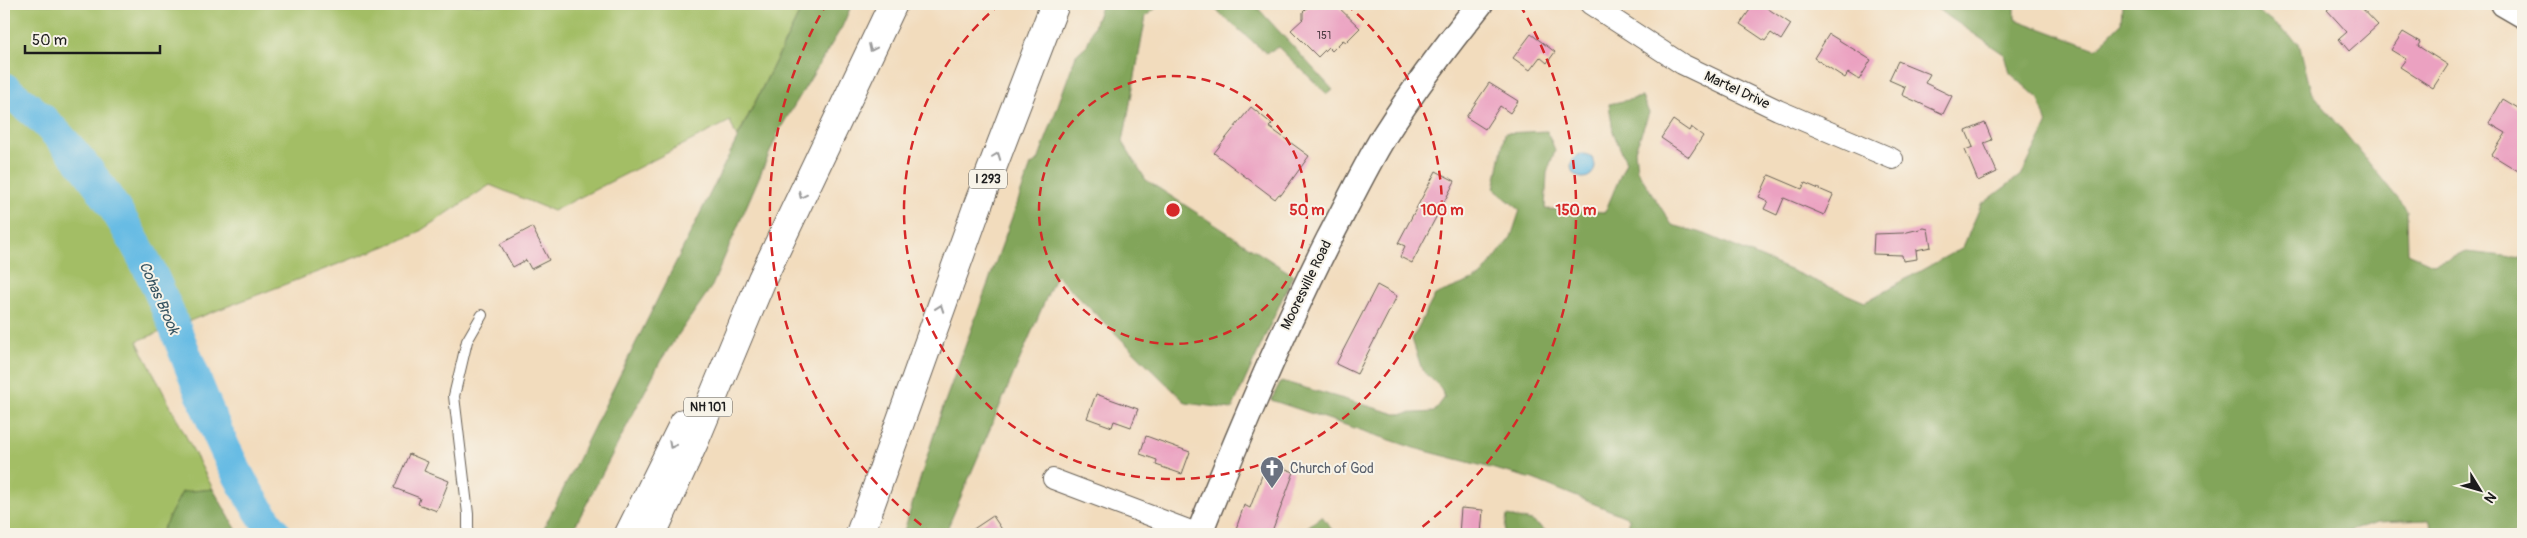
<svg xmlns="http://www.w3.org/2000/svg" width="2527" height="538" viewBox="0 0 2527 538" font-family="Pangolin,sans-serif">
	<rect width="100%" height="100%" fill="#f7f3e8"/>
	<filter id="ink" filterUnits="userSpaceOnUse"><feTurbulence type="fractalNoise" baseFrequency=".02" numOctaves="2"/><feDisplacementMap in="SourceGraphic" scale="10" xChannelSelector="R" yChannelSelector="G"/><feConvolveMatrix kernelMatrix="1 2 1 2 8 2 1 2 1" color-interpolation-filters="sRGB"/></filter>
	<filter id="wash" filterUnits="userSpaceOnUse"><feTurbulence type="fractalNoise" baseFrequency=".0096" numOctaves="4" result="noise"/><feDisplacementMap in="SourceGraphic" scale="20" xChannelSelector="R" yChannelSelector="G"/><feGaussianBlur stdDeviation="1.12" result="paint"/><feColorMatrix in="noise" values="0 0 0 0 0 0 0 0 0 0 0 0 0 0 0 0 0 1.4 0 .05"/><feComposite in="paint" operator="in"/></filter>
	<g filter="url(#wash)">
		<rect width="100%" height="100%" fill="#f2dcbd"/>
		<!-- green -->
		<path fill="#a3be65" stroke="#606d40" d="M4,4h800l-67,134 -7,-17 -177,90 -63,-26 -76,50 -277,106 76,148 -31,3 -22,42h-156z"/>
		<!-- forest -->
		<g fill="#82a55a" stroke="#4f603b">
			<path d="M804,4h48l-10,23 -62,102 -68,157 -51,74 -90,174h-30z"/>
			<path d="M1102,4h59l-15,12 -23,126 23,38 147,95 -61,134 -46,-6 -130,-128 -111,259h-42l36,-116 92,-253 7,-4 38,-106 11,-10z"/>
			<path d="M1209,4h45l79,86 -6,4 -49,-47 -12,6z"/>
			<path d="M1930,4h85v15l81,30 25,-26 1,-19h126l51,39 12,48 96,119 1,43 25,11 34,-12 56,6v276h-88l-6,-14 -52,2 -35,12h-722l9,-5v-11l-96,-39 -119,-31 -143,-48 10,-19 115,33 38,-2 11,-15 -6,-11 -17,-16 -10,-31 23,-44 45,-18 31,-40 9,-27 -26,-21 11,-56 42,-2 8,19 -8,23 -2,36 60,3 21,-50 -13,-30 -4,-28 33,-7 7,16 -14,37 2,20 35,55 33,9 160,68 98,-55 18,-42 41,-31 25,-49 -8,-26 -29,-26 -5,-18z"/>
			<path d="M213,489l26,45h-79l22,-42z"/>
			<path d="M1322,516l13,18h-34l1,-3z"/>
			<path d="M1507,516l25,5 18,13h-46z"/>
		</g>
		<!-- water -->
		<circle fill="#67bce4" stroke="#426c80" cx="1583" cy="166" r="12"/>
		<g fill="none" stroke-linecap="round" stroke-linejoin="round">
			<!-- river -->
			<path stroke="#67bce4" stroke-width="32" d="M4,88c13,11 28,21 41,34 43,42 77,93 104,147 43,88 66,187 127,265"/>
		</g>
		<g id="blocks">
			<!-- building -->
			<g fill="#eba1c1">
				<path d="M1320,4h15l25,24 -14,14 -3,-2 -11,11 -4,-4 -10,10 -27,-27 12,-11v-7l5,-5h9z"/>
				<path d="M1754,4h7l30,20 -10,16 -10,-7 -6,8 -25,-17z"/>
				<path d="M2334,4h24l20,21 -29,26 -10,-12 8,-7 -20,-22z"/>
				<path d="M2403,32l17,10 -2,4 30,19 -15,23 -33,-21 6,-8 -15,-9z"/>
				<path d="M1531,34l24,18 -8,11 -7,-6 -10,13 -17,-12z"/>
				<path d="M1829,34l42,26 -12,20 -11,-7 -3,5 -31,-20z"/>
				<path d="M1898,61l32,13 -5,9 27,13 -9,18 -41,-19 3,-8 -16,-7z"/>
				<path d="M1489,83l29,18 -8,12 -10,-7 -15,23 -19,-12z"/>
				<path d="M2503,99l20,12v63l-31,-19 14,-22 -17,-10z"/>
				<path d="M1251,107l21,17 -3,3 40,29 -28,39 -2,-1 -4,5 -61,-46z"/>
				<path d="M1673,120l16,11 2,-4 12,9 -14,21 -28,-19z"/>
				<path d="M1985,123l7,17 -8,3 13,29 -19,9 -13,-31 8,-3 -7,-16z"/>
				<path d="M1436,171l19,10 -43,82 -12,-6 5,-11 -7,-3z"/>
				<path d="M1769,175l33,14 3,-6 28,12 -9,20 -40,-17 -7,17 -13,-6 4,-8 -9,-4z"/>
				<path d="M532,227l17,33 -18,9 -5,-9 -13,7 -13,-23z"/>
				<path d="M1924,228l4,1 3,18 -15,3 1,9 -14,2 -1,-6 -29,-1 1,-20 29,-1z"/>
				<path d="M1377,285l20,11 -40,78 -21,-10z"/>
				<path d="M1096,394l42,15 -7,18 -17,-6 -2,6 -25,-9z"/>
				<path d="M1146,436l44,16 -8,22 -26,-9 1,-5 -17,-6z"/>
				<path d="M409,454l19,8 -4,9 25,10 -12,30 -19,-7 2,-6 -26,-10z"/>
				<path d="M1267,462l27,10 -23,62h-20l-15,-5 8,-24 6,3z"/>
				<path d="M1461,508l22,2 -2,24h-22z"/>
				<path d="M993,516l12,18h-39z"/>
			</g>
		</g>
	</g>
	<g filter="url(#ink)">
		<use href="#blocks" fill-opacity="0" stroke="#675f54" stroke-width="1"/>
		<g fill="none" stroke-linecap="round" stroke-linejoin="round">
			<!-- service casing -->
			<g stroke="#675f54" stroke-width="12">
				<path id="service" d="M468,534v-20l-14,-118 13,-55 15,-26"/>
			</g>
			<!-- minor casing -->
			<g stroke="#675f54" stroke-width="22">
				<g id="minor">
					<path d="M1590,4l92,60 96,46 115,49"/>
					<path d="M1053,479l146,55"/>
				</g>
			</g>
			<!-- tertiary casing -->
			<g stroke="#675f54" stroke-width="28">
				<g id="tertiary">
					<path d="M2504,4l19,11"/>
					<path d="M1199,534c40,-100 81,-198 130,-295 18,-34 35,-70 55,-103 29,-46 62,-90 96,-132"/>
				</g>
			</g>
			<!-- motorway casing -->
			<g stroke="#675f54" stroke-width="30">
				<g id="motorway">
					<path d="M629,534l55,-111"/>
					<path d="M652,534l43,-94 67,-161 131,-275"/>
					<path d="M860,534l119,-332 76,-198"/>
				</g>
			</g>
			<!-- service -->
			<use href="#service" stroke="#fff" stroke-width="10"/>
			<!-- minor -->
			<use href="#minor" stroke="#fff" stroke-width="20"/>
			<!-- tertiary -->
			<use href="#tertiary" stroke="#fff" stroke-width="25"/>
			<!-- motorway -->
			<use href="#motorway" stroke="#fff" stroke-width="28"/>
		</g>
		<!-- one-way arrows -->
		<defs><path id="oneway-chevron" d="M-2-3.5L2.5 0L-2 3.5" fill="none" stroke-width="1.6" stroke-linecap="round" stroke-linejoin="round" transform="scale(1.25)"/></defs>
		<g stroke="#999">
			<use href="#oneway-chevron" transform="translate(872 48) rotate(115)"/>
			<use href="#oneway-chevron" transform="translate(997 156) rotate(-69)"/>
			<use href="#oneway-chevron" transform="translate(802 195) rotate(115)"/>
			<use href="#oneway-chevron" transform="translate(940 308) rotate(-70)"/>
			<use href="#oneway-chevron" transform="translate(672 445) rotate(118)"/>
		</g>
	</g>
	<!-- distance rings -->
	<g fill="none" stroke="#d62828" stroke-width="2.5" stroke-dasharray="9 6">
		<circle cx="1173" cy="210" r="134"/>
		<path d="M1346 4A269 269 0 1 1 1000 4"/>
		<path d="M933 534A403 403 0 0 1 826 5M1520 5A403 403 0 0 1 1413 534"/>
	</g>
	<!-- icons -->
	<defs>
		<g id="church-pin" transform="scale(1.25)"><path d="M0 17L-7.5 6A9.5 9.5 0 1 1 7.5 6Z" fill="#6b7280" stroke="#f7f3e8"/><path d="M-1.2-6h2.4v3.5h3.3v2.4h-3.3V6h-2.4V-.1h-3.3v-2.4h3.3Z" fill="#fff"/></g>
	</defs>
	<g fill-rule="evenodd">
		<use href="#church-pin" x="1272" y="468"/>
	</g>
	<g text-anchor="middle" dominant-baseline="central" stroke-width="4" stroke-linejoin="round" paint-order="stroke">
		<!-- number labels -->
		<g font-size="11" fill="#503d45">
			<text x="1324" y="35">151</text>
		</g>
		<!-- shield labels -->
		<g fill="#f7f3e8" stroke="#5e5c59" stroke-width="1">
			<rect x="969" y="169.5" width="38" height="19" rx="4"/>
			<rect x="684" y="397.5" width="48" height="19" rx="4"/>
		</g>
		<g font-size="12" font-weight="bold" fill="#1c1c1c">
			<text x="988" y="179">I 293</text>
			<text x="708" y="407">NH 101</text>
		</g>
		<!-- street labels -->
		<g font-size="14" fill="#1c1c1c" stroke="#f7f3e8">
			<text transform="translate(1737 90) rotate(25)">Martel Drive</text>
			<text transform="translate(1306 285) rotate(-64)">Mooresville Road</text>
		</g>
		<!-- worship labels -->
		<g font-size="14" fill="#5b616d" stroke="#f7f3e8" text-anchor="start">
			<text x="1290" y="468">Church of God</text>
		</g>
		<!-- water labels -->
		<g font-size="15" font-style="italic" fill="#365462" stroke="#f7f3e8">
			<text transform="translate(159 298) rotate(66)">Cohas Brook</text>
		</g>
	</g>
	<circle cx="1173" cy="210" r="8" fill="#d62828" stroke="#f7f3e8" stroke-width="2.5"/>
	<g font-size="15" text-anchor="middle" font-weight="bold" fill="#d62828" stroke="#f7f3e8" stroke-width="4" stroke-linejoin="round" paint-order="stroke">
		<text x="1307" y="215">50 m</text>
		<text x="1442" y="215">100 m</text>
		<text x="1576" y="215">150 m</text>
	</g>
	<!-- margin -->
	<rect width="2527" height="538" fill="none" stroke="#f7f3e8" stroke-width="20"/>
	<!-- north arrow -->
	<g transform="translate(2480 490) rotate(127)" stroke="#f7f3e8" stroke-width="4" paint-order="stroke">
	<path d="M0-4L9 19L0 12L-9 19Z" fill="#1c1c1c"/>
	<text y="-8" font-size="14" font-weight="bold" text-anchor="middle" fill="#1c1c1c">N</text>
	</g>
	<!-- scale -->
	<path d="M25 45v8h135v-8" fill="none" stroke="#1c1c1c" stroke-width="2.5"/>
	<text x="32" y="45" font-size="15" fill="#1c1c1c" stroke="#f7f3e8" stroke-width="4" paint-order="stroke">50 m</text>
</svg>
